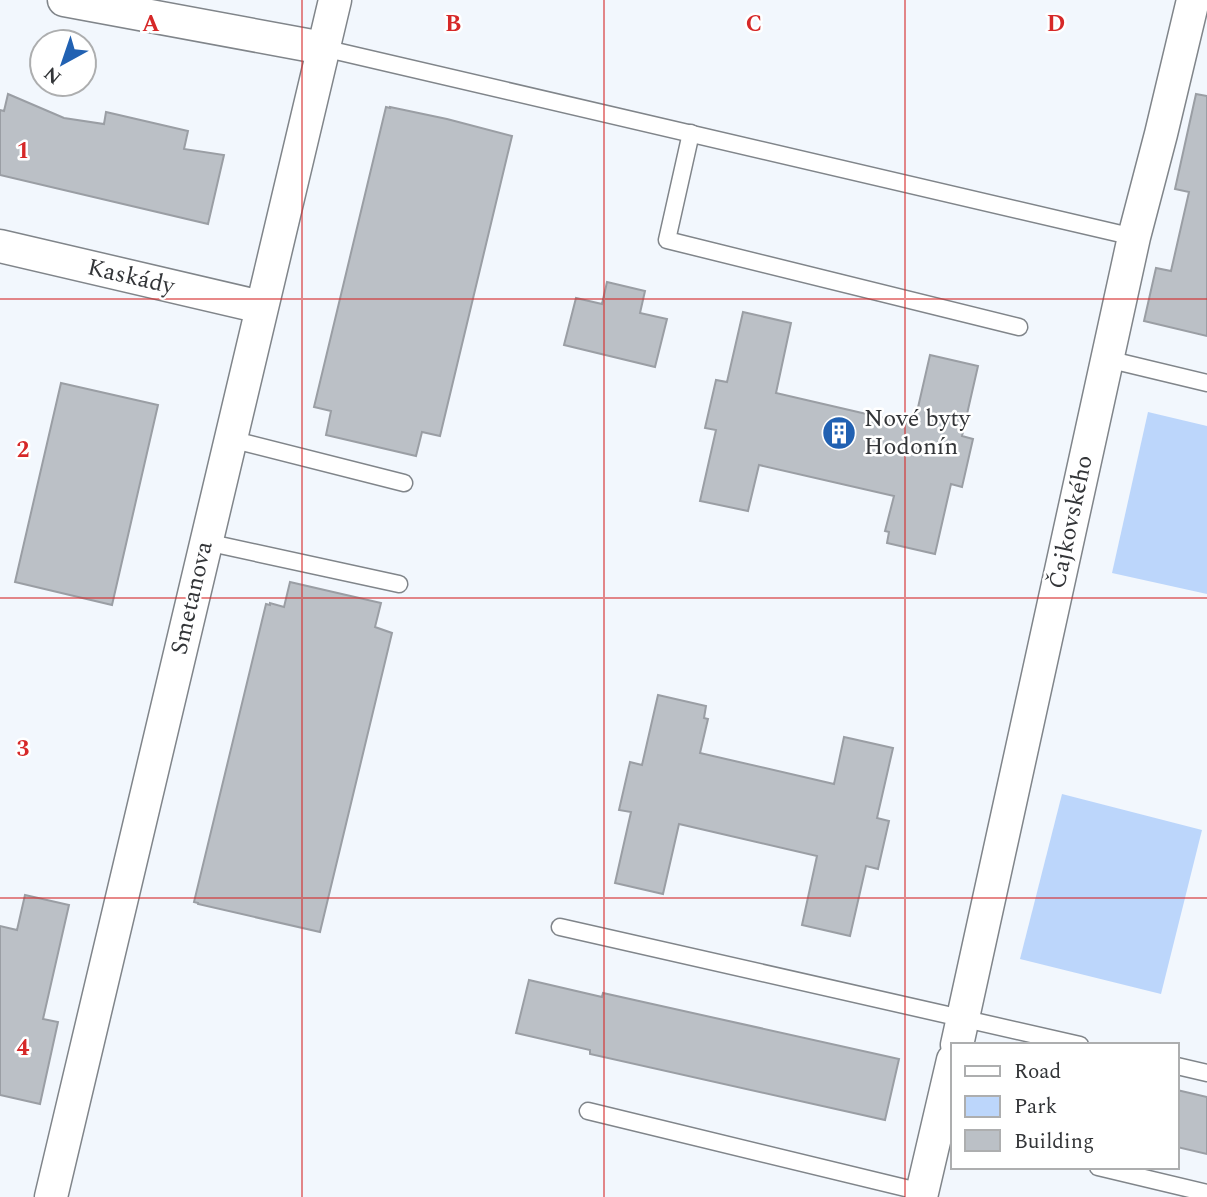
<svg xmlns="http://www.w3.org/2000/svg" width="1207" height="1197" viewBox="0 0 1207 1197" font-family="Spectral,serif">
	<rect width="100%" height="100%" fill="#f2f7fd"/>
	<!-- green -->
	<g fill="#bcd6fb">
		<path d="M1148,412l59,14v168l-95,-21z"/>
		<path d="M1062,794l140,36 -41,164 -141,-35z"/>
	</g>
	<!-- building -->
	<g fill="#bbc0c6" stroke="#9a9ea4" stroke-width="2">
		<path d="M8,94l56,24 40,6 2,-12 82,19 -4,18 40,6 -16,69 -208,-49v-65l4,1z"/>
		<path d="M1196,94l11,2v240l-63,-15 12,-53 15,3 18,-79 -14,-3z"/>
		<path d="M386,107l4,1v-1l57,12 65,17 -72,300 -18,-4 -6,24 -90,-21 5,-24 -17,-4z"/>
		<path d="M607,282l38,9 -5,22 27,6 -12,48 -91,-22 12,-47 26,6z"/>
		<path d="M743,312l48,11 -15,70 138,32 16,-70 48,11 -16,70 11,3 -11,48 -11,-3 -16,70 -48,-11 2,-11 -4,-1 9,-35 -135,-31 -11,46 -48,-10 16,-71 -11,-2 11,-48 11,2z"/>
		<path d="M61,383l97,22 -46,200 -97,-23z"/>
		<path d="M290,582l91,21 -6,24 17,6 -72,299 -122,-28v-1l-4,-1 72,-298 4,1v-2l14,4z"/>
		<path d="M658,695l48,11 -2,12 4,1 -8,34 134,31 10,-47 49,11 -16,70 12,3 -11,48 -12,-3 -16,70 -48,-11 15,-69 -138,-32 -16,70 -48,-11 16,-71 -12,-2 11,-48 12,3z"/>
		<path d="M25,895l44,10 -26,114 15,3 -18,82 -40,-9v-169l17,4z"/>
		<path d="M529,980l73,17 1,-4 296,66 -14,61 -295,-66v-4l-74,-17z"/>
		<path d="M1177,1090l30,7v57l-30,-7z"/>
	</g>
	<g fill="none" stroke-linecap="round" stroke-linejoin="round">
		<!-- lane casing -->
		<g stroke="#80858a" stroke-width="19">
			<g id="lane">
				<path d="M323,48l811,189"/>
				<path d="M691,133l-24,107 352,87"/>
				<path d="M1107,359l100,24"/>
				<path d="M230,439l174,44"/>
				<path d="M206,542l193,42"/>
				<path d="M560,927l520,118"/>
				<path d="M1177,1066l30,7"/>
				<path d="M588,1111l334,81"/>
				<path d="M1098,1167l109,26"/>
			</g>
		</g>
		<!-- street casing -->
		<g stroke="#80858a" stroke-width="35">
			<g id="street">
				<path d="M64,0l259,48"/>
				<path d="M0,246l261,61"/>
				<path d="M957,1045l177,-808 27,-103 32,-134"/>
				<path d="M51,1197l284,-1197"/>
				<path d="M921,1197l32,-137"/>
			</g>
		</g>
		<!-- lane -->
		<use href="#lane" stroke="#fff" stroke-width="16"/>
		<!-- street -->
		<use href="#street" stroke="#fff" stroke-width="32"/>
	</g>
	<!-- grid -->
	<path fill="none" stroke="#d62828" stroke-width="2" stroke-opacity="0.55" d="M302,0v1197M604,0v1197M905,0v1197M0,299h1207M0,598h1207M0,898h1207"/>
	<!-- icons -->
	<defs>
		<g id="building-disc" transform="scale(1.75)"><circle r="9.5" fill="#2161b2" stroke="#fff"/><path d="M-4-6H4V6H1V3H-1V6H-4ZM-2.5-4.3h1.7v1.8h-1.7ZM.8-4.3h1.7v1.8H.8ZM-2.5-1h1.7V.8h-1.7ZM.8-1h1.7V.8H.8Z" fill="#fff"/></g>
	</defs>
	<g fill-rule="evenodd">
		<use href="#building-disc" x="839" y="433"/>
	</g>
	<g text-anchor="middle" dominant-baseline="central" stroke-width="5" stroke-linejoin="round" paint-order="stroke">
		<!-- street labels -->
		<g font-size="24" fill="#333538" stroke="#fff">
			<text transform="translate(131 277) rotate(13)">Kaskády</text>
			<text transform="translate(1071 522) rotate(-78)">Čajkovského</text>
			<text transform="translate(192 598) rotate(-77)">Smetanova</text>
		</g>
		<!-- poi labels -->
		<g font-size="24" fill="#333538" stroke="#fff" text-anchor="start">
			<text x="864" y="419">Nové byty<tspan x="864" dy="28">Hodonín</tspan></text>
		</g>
	</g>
	<g font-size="23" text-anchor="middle" font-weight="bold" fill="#d62828" stroke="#fff" stroke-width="5" stroke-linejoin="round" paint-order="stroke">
		<text x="151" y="31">A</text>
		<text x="453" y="31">B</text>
		<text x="754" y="31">C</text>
		<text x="1056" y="31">D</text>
		<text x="23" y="158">1</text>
		<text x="23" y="457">2</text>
		<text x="23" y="756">3</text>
		<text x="23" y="1055">4</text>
	</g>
	<!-- legend -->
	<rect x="951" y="1043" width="228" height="126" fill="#ffffff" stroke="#adaeaf" stroke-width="2"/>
	<rect x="965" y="1066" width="35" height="10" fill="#ffffff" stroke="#adaeaf" stroke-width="2"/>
	<text x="1014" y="1078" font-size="21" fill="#333538">Road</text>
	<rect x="965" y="1096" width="35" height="21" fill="#bcd6fb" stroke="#adaeaf" stroke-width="2"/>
	<text x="1014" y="1113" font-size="21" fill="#333538">Park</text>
	<rect x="965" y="1130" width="35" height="21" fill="#bbc0c6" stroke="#adaeaf" stroke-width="2"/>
	<text x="1014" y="1148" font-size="21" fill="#333538">Building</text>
	<!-- north arrow -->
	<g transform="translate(63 63) rotate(220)"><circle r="33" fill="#ffffff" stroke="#adaeaf" stroke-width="2"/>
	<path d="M0-5L12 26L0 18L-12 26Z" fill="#2161b2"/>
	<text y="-10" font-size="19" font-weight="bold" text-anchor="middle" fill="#333538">N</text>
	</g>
</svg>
